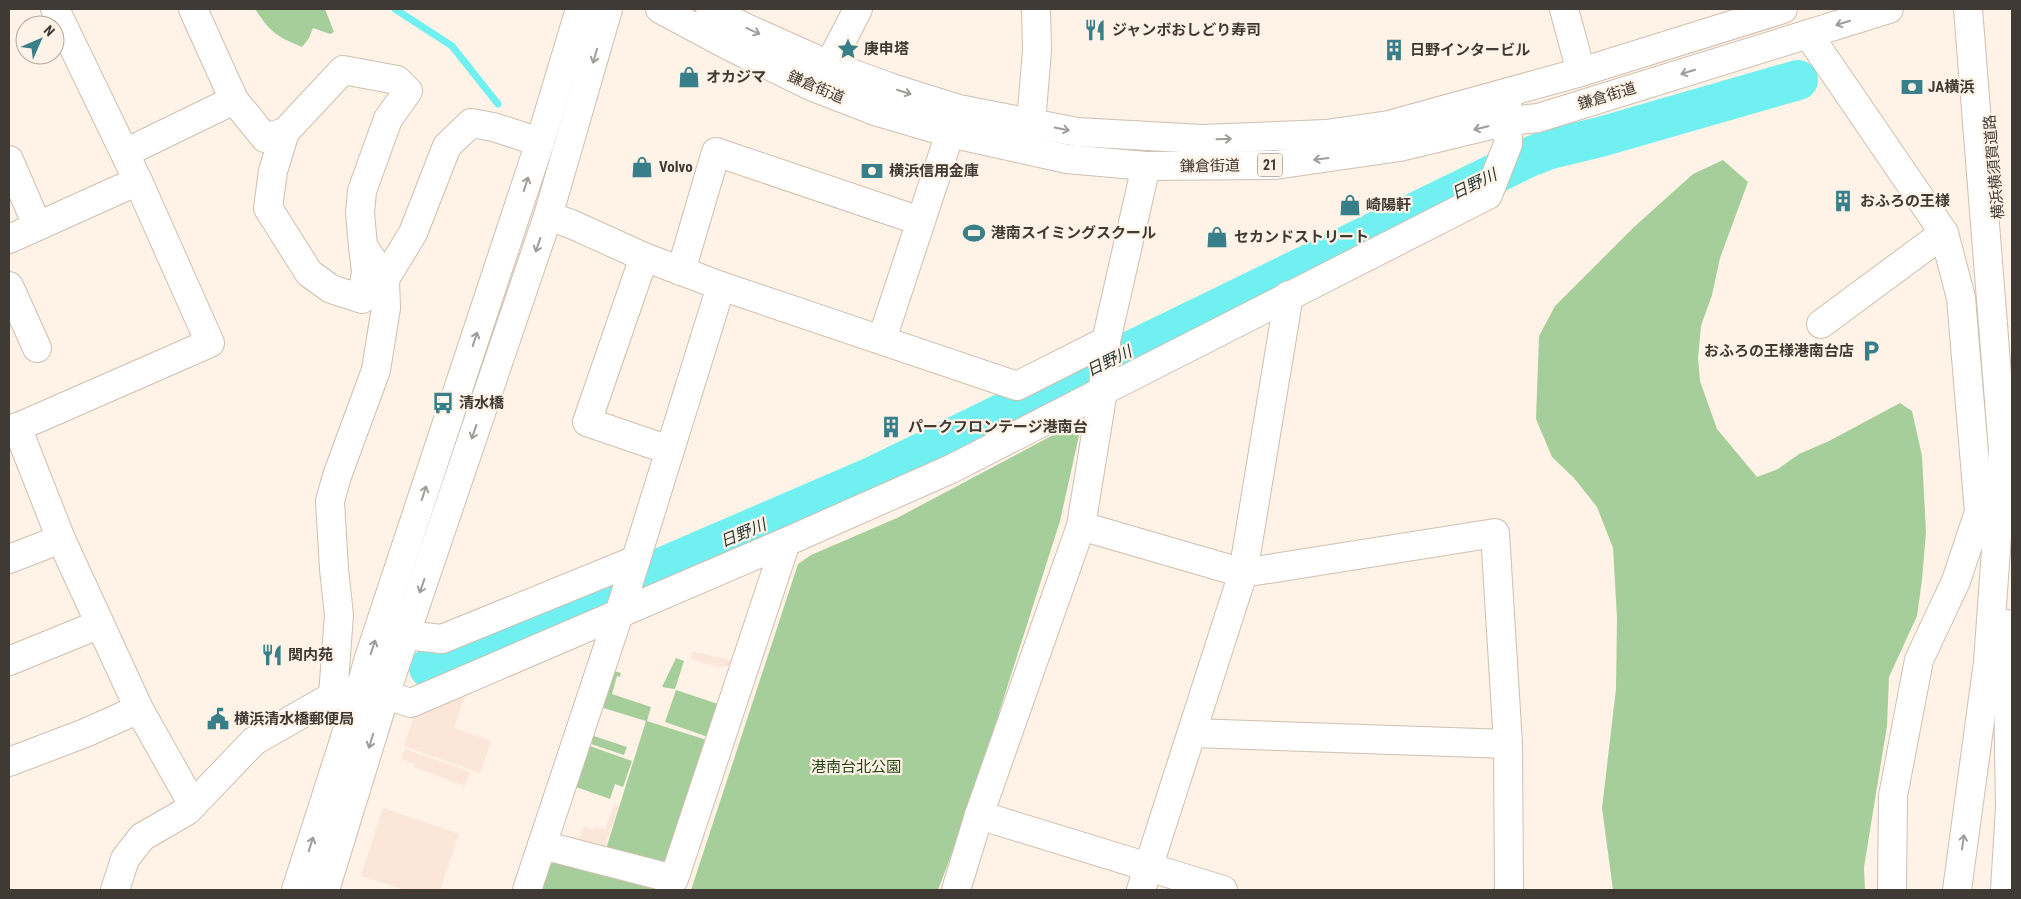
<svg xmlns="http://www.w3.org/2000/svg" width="2021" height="899" viewBox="0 0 2021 899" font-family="'Roboto Condensed','Noto Sans JP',sans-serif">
	<rect width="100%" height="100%" fill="#fff2e6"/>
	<!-- industrial -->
	<g fill="#fce5d9">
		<path d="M693,651l40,10 -2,7 -9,-3 -2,3 -29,-10z"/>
		<path d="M466,692l-12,36 37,13 -11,32 -76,-27 11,-33z"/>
		<path d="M405,749l65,23 -5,14 -51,-19 1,-3 -14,-5z"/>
		<path d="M614,805l5,2 -15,41 -25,-9 5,-13 10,4 2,-3 9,3z"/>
		<path d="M383,808l76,26 -19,56h-35l-44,-14z"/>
	</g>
	<!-- green -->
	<g fill="#a6ce9a">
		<path d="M255,9h70l9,23 -4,2 -17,-6 -4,10 -7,9c-26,-11 -31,-14 -47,-38z"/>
		<path d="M1723,160l25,22 -28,76 -8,37 -11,31 -3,32 2,23 17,48 40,48 21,-8 21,-15 30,-13 71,-38 12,8 10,45 4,76 -4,48 -5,36 -28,61 -2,49 -23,141 1,23h-252l-11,-82 14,-119 1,-71 -4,-70 -16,-41 -23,-29 -22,-21 -16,-38 3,-83 16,-30 79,-79 59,-53z"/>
		<path d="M1072,425l8,6 -20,90 -91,286 -31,83h-247l107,-326 13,-9 86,-37z"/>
		<path d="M676,658l8,3 -9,28 -13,-2z"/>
		<path d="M611,670l10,3 -1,4 -3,-1 -5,18 39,13 -4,14 63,20 -39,122 -11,3 -54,-17 40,-128 -46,-14z"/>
		<path d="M676,690l48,16 -16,31 -43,-15z"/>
		<path d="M598,712l3,1 -7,23 33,11 -3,8 -36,-12z"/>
		<path d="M587,745l45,16 -9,26 -8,-3 -5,15 -37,-13z"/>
		<path d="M561,859l105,31h-126l7,-24z"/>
	</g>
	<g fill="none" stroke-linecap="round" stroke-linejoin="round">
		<!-- stream -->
		<path stroke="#71f0f1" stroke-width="7" d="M395,9l57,37 46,58"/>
		<!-- river -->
		<path stroke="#71f0f1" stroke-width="40" d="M429,668l447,-193 653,-318 21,-8 50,-12 198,-57"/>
		<!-- minor casing -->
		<g stroke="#cebfb0" stroke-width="30">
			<g id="minor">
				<path d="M1564,9l17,63"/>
				<path d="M1808,34l136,199 -123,91"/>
				<path d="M829,65l29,-56"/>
				<path d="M234,100l31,38 20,-6 58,-62 54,10 11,11 -20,28 -26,72 -2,22 3,33 22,33"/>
				<path d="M1031,123l6,-73 -1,-41"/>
				<path d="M285,132l-12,39 -5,37 41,65 22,16 31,10 4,-27 -3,-26"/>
				<path d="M125,153l109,-53 -41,-91"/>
				<path d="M9,160l28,65"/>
				<path d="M548,216l23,8 73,33 77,29 296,100 89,-45"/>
				<path d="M9,239l129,-58"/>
				<path d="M644,257l-57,165 82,28"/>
				<path d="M681,271l35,-119 204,69"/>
				<path d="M9,286l28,62"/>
				<path d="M882,339l68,-206"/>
				<path d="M9,431l201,-88 -72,-162 -83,-172"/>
				<path d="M1081,526l162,47 252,-40 13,211 1,146"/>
				<path d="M9,559l52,-20"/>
				<path d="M405,635l37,4 194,-79"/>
				<path d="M9,661l91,-37"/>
				<path d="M333,696l6,-81 -5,-46 -4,-68 7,-25 39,-106 10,-62 -1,-29 28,-46 34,-87 24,-23 22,4 47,15"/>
				<path d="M139,709l54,96"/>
				<path d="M1192,733l316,11"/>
				<path d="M9,762l76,-29 54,-24 -78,-170 -44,-112"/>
				<path d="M979,815l244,75"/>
				<path d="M542,845l132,34 112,-337"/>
				<path d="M115,890l10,-31 17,-22 45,-26 67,-70 79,-45 13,-5 13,3 26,1 26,8 375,-161 165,-73 152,-78 3,-50 40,-175"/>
				<path d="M296,890l63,-196 9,-33 172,-519 40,-133"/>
				<path d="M325,890l60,-195 163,-479 60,-207"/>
				<path d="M527,890l92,-276 102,-328"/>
				<path d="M956,890l23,-75 102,-289 22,-135 385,-196 20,-51 -1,-47"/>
				<path d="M1141,890l102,-317 46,-278"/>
				<path d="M1892,890l1,-94 26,-136 37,-79 23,-69 -18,-214 -17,-65"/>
			</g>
		</g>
		<!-- major casing -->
		<g stroke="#cebfb0" stroke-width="30">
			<g id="major">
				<path d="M660,9l69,37 84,41 62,24 75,22 117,26 79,7 129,-1 125,-18 108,-26 30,-3 351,-109"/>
				<path d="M710,9l34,18 85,38 63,23 67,21 118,23 125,7 124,-5 63,-9 192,-53 202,-63"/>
			</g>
		</g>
		<!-- highway casing -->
		<g stroke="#cebfb0" stroke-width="30">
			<g id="highway">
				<path d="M1957,890l31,-228 15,-211 -35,-442"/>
				<path d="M2005,890l5,-83 -3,-183"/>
			</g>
		</g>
		<!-- minor -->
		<use href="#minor" stroke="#fff" stroke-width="28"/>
		<!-- major -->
		<use href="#major" stroke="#fff" stroke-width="28"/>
		<!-- highway -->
		<use href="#highway" stroke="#fff" stroke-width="28"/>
	</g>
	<!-- one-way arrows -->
	<defs><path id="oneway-shaft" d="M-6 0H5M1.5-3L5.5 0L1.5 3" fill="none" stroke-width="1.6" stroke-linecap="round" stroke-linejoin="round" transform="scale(1.25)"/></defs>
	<g stroke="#a09c9a">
		<use href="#oneway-shaft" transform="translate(1843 23) rotate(163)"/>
		<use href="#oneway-shaft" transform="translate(753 31) rotate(24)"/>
		<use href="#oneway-shaft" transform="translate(595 56) rotate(106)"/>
		<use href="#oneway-shaft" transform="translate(1688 72) rotate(163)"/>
		<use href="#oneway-shaft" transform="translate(904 92) rotate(18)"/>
		<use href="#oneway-shaft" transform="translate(1481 128) rotate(167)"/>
		<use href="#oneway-shaft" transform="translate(1062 129) rotate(11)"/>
		<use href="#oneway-shaft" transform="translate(1224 139) rotate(-2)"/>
		<use href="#oneway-shaft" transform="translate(1321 159) rotate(173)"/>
		<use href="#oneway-shaft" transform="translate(526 184) rotate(-72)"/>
		<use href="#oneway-shaft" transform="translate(538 245) rotate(109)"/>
		<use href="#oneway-shaft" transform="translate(475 339) rotate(-72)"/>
		<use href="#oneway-shaft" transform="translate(474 432) rotate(109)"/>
		<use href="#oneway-shaft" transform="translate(424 493) rotate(-72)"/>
		<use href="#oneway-shaft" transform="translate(422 586) rotate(109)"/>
		<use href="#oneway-shaft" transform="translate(373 647) rotate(-72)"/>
		<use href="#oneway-shaft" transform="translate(371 741) rotate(107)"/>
		<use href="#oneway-shaft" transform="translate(1963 842) rotate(-82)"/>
		<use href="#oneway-shaft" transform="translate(311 844) rotate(-72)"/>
	</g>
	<!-- icons -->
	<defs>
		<g id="restaurant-bare" transform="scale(1.725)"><path d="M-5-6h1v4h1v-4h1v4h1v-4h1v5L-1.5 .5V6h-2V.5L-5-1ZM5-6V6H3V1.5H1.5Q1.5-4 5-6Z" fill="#387f89" stroke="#fff2e6" stroke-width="2.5" paint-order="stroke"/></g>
		<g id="sight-bare" transform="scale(1.725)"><path d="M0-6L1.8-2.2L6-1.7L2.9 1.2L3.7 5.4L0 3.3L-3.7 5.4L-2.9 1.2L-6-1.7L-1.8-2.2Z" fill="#387f89" stroke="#fff2e6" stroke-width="2.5" paint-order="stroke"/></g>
		<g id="building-bare" transform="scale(1.725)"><path d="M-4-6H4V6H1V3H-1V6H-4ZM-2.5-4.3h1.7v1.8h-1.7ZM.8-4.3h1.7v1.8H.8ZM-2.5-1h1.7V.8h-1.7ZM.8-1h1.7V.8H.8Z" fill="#387f89" stroke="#fff2e6" stroke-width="2.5" paint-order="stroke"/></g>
		<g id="shop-bare" transform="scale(1.725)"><path d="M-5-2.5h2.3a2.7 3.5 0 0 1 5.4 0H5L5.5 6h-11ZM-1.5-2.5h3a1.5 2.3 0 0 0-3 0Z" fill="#387f89" stroke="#fff2e6" stroke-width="2.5" paint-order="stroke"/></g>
		<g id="bank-bare" transform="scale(1.725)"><path d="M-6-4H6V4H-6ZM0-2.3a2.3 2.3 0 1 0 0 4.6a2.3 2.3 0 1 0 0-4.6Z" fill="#387f89" stroke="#fff2e6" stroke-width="2.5" paint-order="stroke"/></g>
		<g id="stadium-bare" transform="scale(1.725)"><path d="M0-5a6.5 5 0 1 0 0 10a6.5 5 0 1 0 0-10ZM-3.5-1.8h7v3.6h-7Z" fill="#387f89" stroke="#fff2e6" stroke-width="2.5" paint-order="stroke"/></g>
		<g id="parking-bare" transform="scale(1.725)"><path d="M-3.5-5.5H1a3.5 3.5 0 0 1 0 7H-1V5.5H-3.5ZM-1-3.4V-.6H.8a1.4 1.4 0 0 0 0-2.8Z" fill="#387f89" stroke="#fff2e6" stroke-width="2.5" paint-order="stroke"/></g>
		<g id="bus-bare" transform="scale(1.725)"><path d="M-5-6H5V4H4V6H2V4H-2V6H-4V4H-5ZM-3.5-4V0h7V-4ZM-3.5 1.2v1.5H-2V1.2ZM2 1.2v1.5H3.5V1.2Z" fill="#387f89" stroke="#fff2e6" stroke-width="2.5" paint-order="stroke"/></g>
		<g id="civic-bare" transform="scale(1.725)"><path d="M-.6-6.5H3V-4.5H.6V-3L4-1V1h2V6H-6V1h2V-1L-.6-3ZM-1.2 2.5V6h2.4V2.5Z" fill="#387f89" stroke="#fff2e6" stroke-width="2.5" paint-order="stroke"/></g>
	</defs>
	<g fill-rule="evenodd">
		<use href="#restaurant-bare" x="1095" y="30"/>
		<use href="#sight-bare" x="848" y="49"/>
		<use href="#building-bare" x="1394" y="50"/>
		<use href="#shop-bare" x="689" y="77"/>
		<use href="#bank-bare" x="1912" y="87"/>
		<use href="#shop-bare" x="642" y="167"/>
		<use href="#bank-bare" x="872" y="171"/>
		<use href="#building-bare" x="1843" y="201"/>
		<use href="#shop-bare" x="1350" y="205"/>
		<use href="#stadium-bare" x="974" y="233"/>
		<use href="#shop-bare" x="1217" y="237"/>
		<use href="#parking-bare" x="1871" y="351"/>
		<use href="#bus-bare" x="443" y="403"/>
		<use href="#building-bare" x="891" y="427"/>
		<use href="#restaurant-bare" x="272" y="655"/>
		<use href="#civic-bare" x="218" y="719"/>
	</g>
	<g text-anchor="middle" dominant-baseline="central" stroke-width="4.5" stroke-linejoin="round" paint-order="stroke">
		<!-- shield labels -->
		<rect fill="#fff2e6" stroke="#797169" stroke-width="1" x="1257.5" y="153.5" width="25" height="23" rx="4"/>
		<g font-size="14" font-weight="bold" fill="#403a34">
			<text x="1270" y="165">21</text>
		</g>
		<!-- poi labels -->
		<g font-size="15" font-weight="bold" fill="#403a34" stroke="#fff2e6" text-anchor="start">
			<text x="1112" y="30">ジャンボおしどり寿司</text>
			<text x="864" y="49">庚申塔</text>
			<text x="1410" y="50">日野インタービル</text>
			<text x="706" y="77">オカジマ</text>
			<text x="1928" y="87">JA横浜</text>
			<text x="659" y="167">Volvo</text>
			<text x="889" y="171">横浜信用金庫</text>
			<text x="1860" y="201">おふろの王様</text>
			<text x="1366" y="205">崎陽軒</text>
			<text x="991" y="233">港南スイミングスクール</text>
			<text x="1234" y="237">セカンドストリート</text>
			<text x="1854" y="351" text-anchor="end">おふろの王様港南台店</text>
			<text x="459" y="403">清水橋</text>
			<text x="908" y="427">パークフロンテージ港南台</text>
			<text x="288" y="655">関内苑</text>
			<text x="234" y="719">横浜清水橋郵便局</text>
		</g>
		<!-- street labels -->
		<g font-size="15" fill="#403a34" stroke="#fff2e6">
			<text transform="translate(816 87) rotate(23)">鎌倉街道</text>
			<text transform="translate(1607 96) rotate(-17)">鎌倉街道</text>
			<text transform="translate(1210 166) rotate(-1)">鎌倉街道</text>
			<text transform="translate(1994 167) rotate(-95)">横浜横須賀道路</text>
		</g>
		<!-- park labels -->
		<g font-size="15" fill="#214414" stroke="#fff2e6">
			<text x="856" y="767">港南台北公園</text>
		</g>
		<!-- water labels -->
		<g font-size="16" font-style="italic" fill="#213838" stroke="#fff2e6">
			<text transform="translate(1474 184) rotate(-26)">日野川</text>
			<text transform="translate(1109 361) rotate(-26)">日野川</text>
			<text transform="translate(743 533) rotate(-23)">日野川</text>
		</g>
	</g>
	<!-- border -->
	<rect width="2021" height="899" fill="none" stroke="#403a34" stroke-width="20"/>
	<!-- north arrow -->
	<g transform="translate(40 40) rotate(45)"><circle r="24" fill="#fff2e6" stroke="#b3a89f"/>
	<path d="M0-4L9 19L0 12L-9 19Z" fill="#387f89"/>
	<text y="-8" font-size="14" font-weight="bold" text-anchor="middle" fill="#403a34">N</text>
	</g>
</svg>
